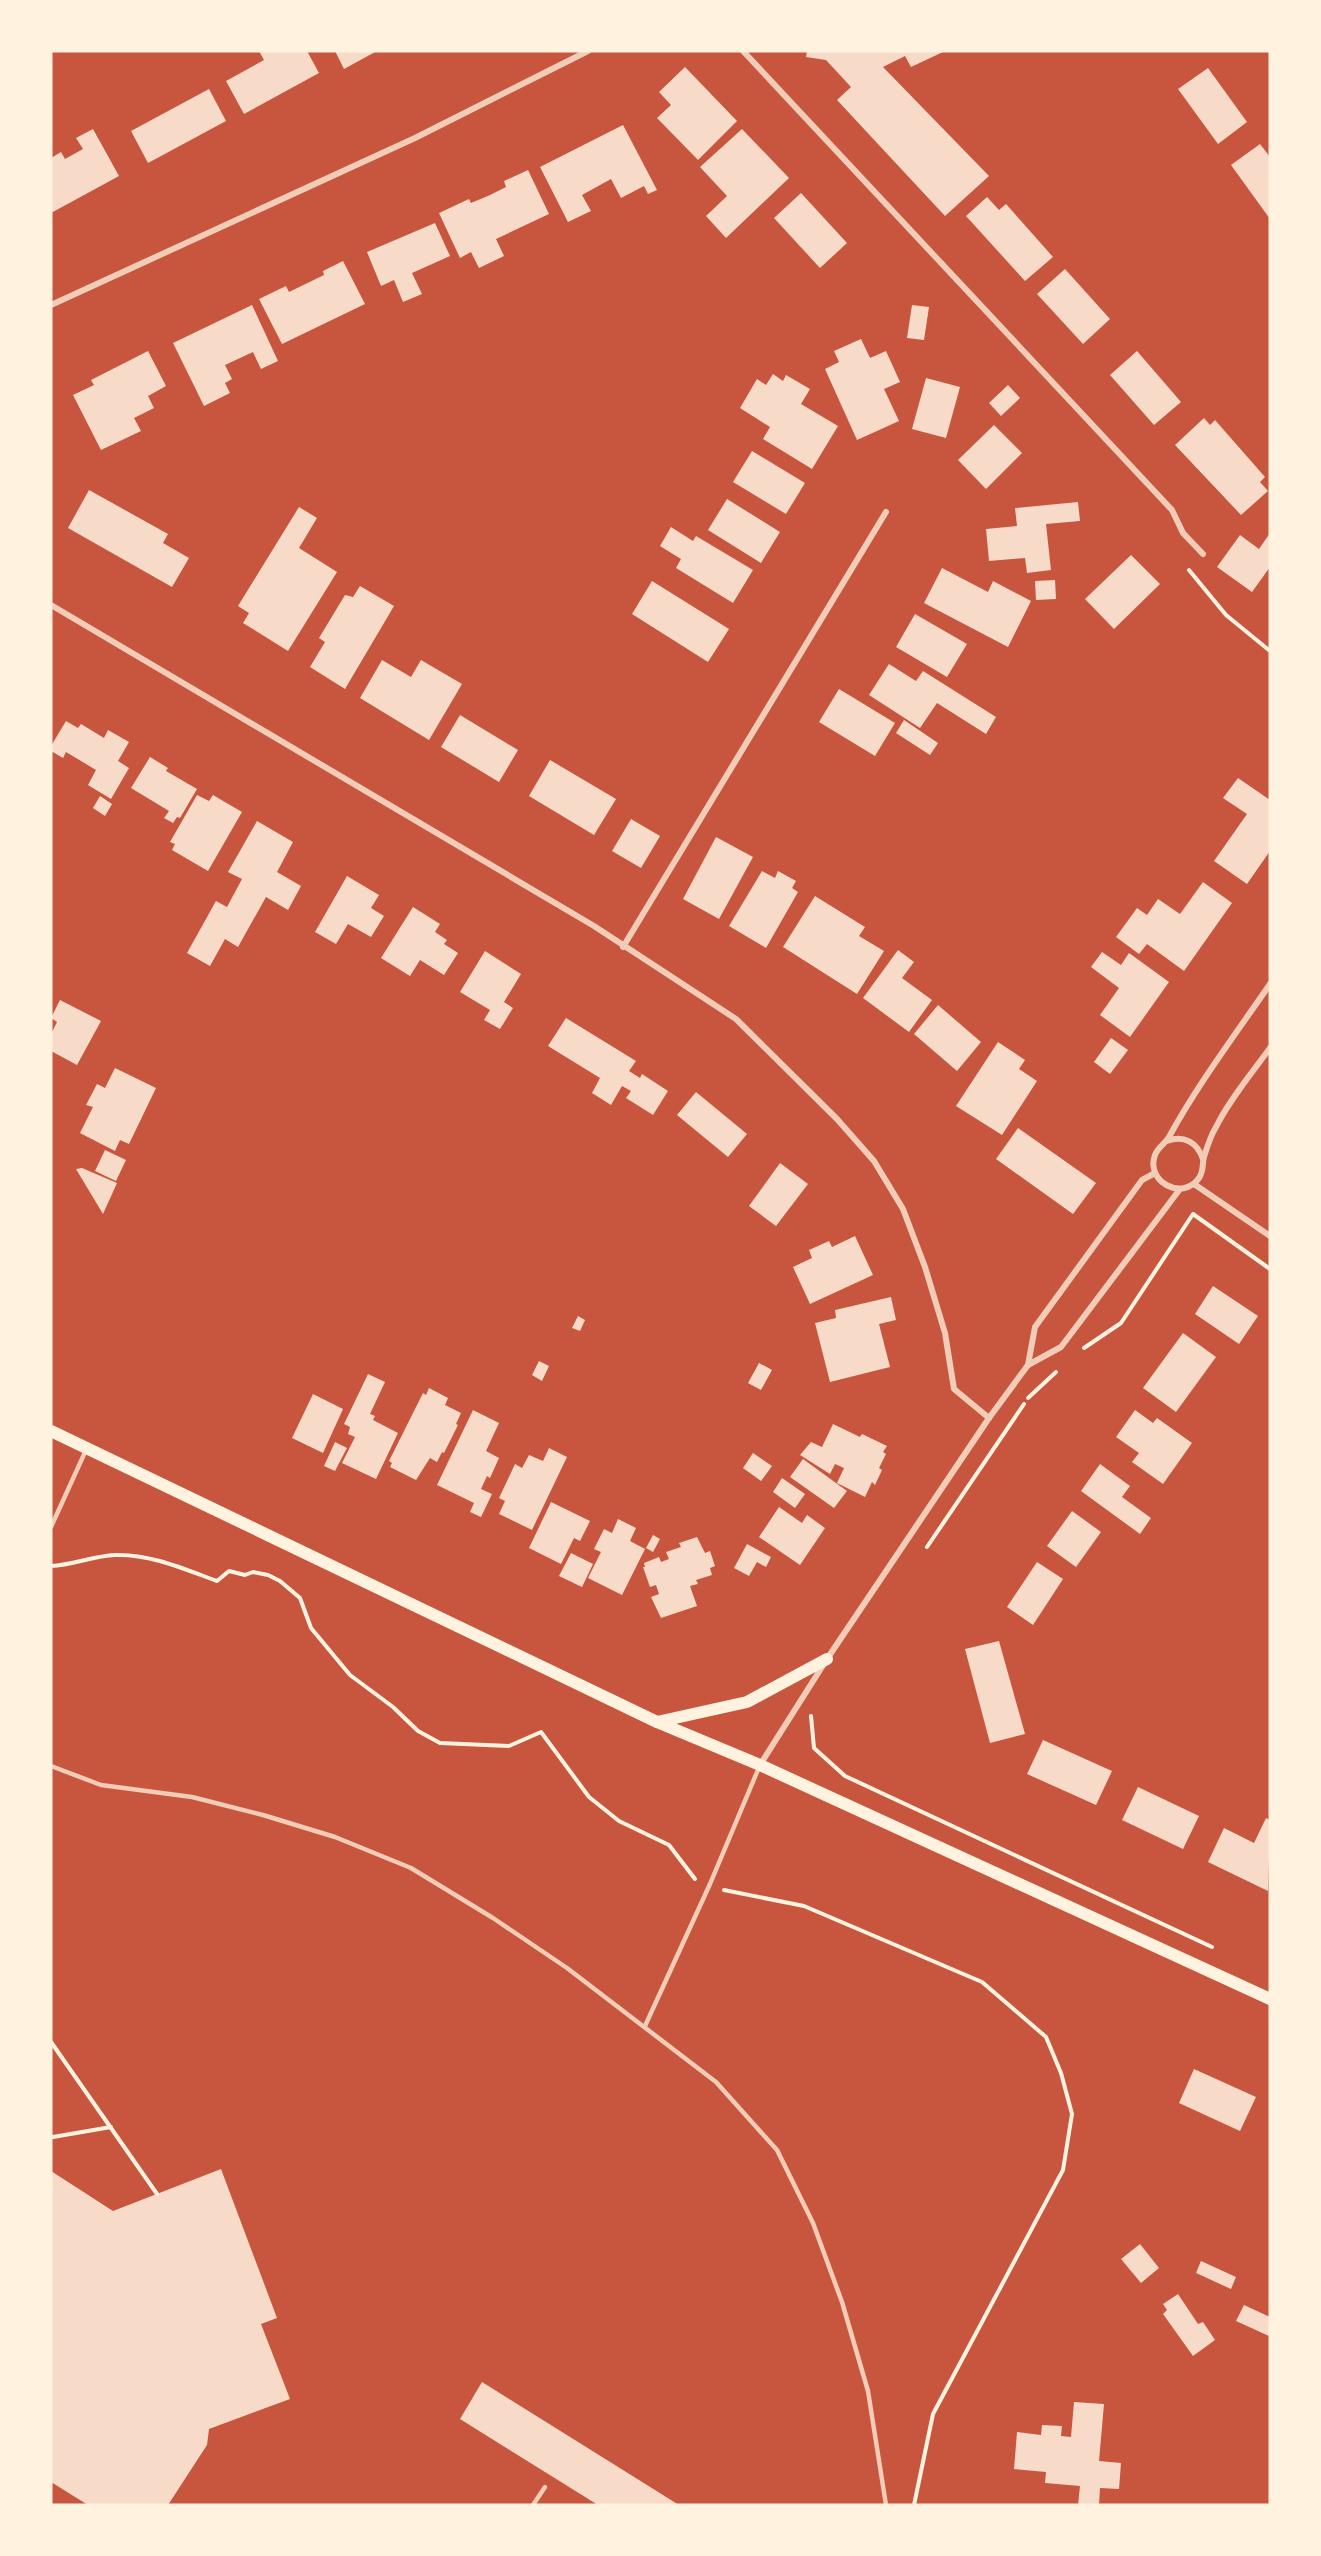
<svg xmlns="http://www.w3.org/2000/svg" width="1321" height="2556" viewBox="0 0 1321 2556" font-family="'Open Sans',sans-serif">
	<rect width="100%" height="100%" fill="#c8553d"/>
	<!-- building -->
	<g fill="#f7dbc8">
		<path d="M259,51h48l12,22 -75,41 -18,-33 38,-21z"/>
		<path d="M335,51h42l-33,18z"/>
		<path d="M807,51h138l-34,16 -6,-11 -22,11 106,109 -44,40 -108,-116 14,-13 -25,-27 -20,-3z"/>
		<path d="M685,67l52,54 -39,39 -41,-42 14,-13 -12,-13z"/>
		<path d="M1208,68l39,54 -29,22 -40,-55z"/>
		<path d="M209,89l17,32 -78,42 -17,-32z"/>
		<path d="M623,125l34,65 -9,4 -4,-8 -23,12 -10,-19 -29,16 9,16 -23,11 -28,-55z"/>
		<path d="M93,129l26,47 -68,37v-55l10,-6 4,7 18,-10 -7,-11z"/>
		<path d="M742,129l47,49 -63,60 -20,-22 21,-20 -27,-29z"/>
		<path d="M1260,144l10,13v62l-39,-54z"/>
		<path d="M528,170l21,44 -53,25 8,17 -25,12 -8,-16 -11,6 -21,-45 30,-14 2,4 19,-8 16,-8 -2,-6z"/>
		<path d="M801,193l46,50 -27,25 -46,-50z"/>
		<path d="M987,197l12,13 7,-6 47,53 -28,24 -59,-65z"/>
		<path d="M435,223l15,33 -38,17 10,21 -19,8 -9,-22 -13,6 -14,-34z"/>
		<path d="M343,261l22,43 -83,40 -23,-45 27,-13 3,6 35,-17 -1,-4z"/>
		<path d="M1065,269l45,50 -27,25 -46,-50z"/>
		<path d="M252,305l26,56 -17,8 -8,-17 -28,13 7,14 -7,4 5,10 -26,13 -31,-63z"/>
		<path d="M912,305l17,2 -5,33 -17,-2z"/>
		<path d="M861,339l9,19 16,-7 14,31 -16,7 15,32 -42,19 -32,-71 14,-7 -5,-11z"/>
		<path d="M148,351l18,35 -18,10 6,12 -20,10 7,13 -40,19 -28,-55 21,-10 -3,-5z"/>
		<path d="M1137,351l44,51 -27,23 -44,-50z"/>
		<path d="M773,374l10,7 3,-6 24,14 -9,15 37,22 -26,43 -49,-30 7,-12 -30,-19 17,-29 9,6z"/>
		<path d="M926,378l34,9 -14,51 -34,-9z"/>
		<path d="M1008,385l12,13 -19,18 -12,-13z"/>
		<path d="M1204,418l6,7 5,-5 50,57 -5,5 8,9 -27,24 -66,-70z"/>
		<path d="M994,425l28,28 -36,36 -28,-29z"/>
		<path d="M752,451l53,32 -19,31 -53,-32z"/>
		<path d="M89,490l79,44 -5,9 26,15 -17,29 -104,-59z"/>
		<path d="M727,499l53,33 -19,31 -53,-33z"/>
		<path d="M1078,502l2,19 -34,3 5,46 -24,3 -2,-15 -36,3 -3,-32 31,-3 -2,-18z"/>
		<path d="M299,507l18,11 -18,30 38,24 -49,79 -45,-28 6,-10 -11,-7z"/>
		<path d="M671,527l22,14 3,-5 57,34 -20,33 -57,-35 5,-9 -21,-13z"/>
		<path d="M1270,533v34l-18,25 -35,-25 23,-32 19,14z"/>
		<path d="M1131,555l29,29 -46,45 -29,-30z"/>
		<path d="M942,568l46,24 5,-11 38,20 -23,46 -84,-44z"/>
		<path d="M1055,580l1,19 -20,1 -1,-19z"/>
		<path d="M652,581l77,48 -21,33 -76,-48z"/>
		<path d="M360,586l34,20 -49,83 -35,-22 15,-25 -6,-4 26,-43 8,2z"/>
		<path d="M915,614l52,30 -20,33 -51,-30z"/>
		<path d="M382,660l29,17 10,-17 41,24 -33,56 -69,-42z"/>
		<path d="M889,664l27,17 7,-10 73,46 -10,17 -49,-31 -17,25 -51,-33z"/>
		<path d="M839,689l56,34 -20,33 -56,-34z"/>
		<path d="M460,715l58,35 -19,32 -58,-35z"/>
		<path d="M904,720l34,23 -8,12 -34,-22z"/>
		<path d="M66,721l12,7 3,-4 23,14 4,-8 21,12 -11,19 11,7 -18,31 -23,-14 8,-15 -30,-18 -3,6 -12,-7v-5z"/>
		<path d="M150,757l18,11 -2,3 31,18 -17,29 -3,-1 -4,6 -9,-5 5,-7 -38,-23z"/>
		<path d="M550,760l66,39 -22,36 -65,-39z"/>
		<path d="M1238,778l32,22v51l-23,33 -33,-23 33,-47 -24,-16z"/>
		<path d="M197,795l12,6 4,-6 29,17 -34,59 -36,-21 3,-6 -5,-2z"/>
		<path d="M100,796l12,8 -7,12 -12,-8z"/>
		<path d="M631,819l29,17 -19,32 -29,-17z"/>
		<path d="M257,821l36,21 -16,30 24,14 -13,24 -22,-13 -28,50 -13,-8 -15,27 -23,-13 29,-52 11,6 15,-28 -14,-7z"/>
		<path d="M716,837l37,20 -34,62 -36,-20z"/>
		<path d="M762,871l13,7 3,-7 18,10 -4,7 6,4 -32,56 -37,-22z"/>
		<path d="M347,876l32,19 -8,13 13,8 -13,21 -23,-13 -12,20 -21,-12z"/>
		<path d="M1203,882l29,21 -48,68 -37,-27 -8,10 -23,-17 21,-29 10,7 11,-16 22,15z"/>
		<path d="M815,896l50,31 -6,9 25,15 -27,43 -74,-47z"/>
		<path d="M413,907l27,17 -5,8 12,8 -3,4 14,9 -14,22 -24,-15 -10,16 -29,-18z"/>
		<path d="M898,950l16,12 -12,16 30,22 -23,32 -46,-34z"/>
		<path d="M485,951l36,23 -17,28 9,6 -13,21 -16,-9 6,-10 -30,-18z"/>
		<path d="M1102,952l19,13 8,-12 40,29 -39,55 -30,-22 19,-27 -28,-21z"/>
		<path d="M60,1000l41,21 -24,44 -26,-14v-17l6,-12 -6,-4z"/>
		<path d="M938,1005l43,37 -24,29 -43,-37z"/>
		<path d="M566,1018l70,43 -7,10 11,7 2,-4 26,17 -15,24 -27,-17 5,-7 -9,-5 -11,19 -19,-12 8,-15 -52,-32z"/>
		<path d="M1111,1038l17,12 -18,24 -16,-12z"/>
		<path d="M998,1042l27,18 -6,9 18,12 -35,54 -46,-29z"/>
		<path d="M115,1068l41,20 -27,56 -9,-4 -5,11 -35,-18 13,-26 -7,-2 11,-21 8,4z"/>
		<path d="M696,1092l51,42 -19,23 -51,-42z"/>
		<path d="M1018,1128l78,55 -23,31 -77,-55z"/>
		<path d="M105,1150l21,10 -10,21 -21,-10z"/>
		<path d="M780,1163l28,21 -32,42 -27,-20z"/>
		<path d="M82,1168l35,15 -14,31 -27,-45z"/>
		<path d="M855,1236l18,39 -63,29 -17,-37 19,-9 -3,-8 20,-9 3,6z"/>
		<path d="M1213,1286l45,30 -19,28 -44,-30z"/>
		<path d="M891,1297l5,23 -17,4 11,43 -60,15 -15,-59 21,-5 -1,-8z"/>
		<path d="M578,1316l7,4 -5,11 -8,-3z"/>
		<path d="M1183,1333l33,24 -40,55 -33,-24z"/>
		<path d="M539,1361l10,5 -7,15 -10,-6z"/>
		<path d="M759,1363l13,7 -11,20 -13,-7z"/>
		<path d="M368,1374l17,8 -15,32 5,2 -2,4 25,13 -22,46 -34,-16 13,-26 -7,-3 2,-7 -6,-3z"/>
		<path d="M429,1388l19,10 -3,7 16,8 -5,11 2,1 -14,28 -2,-1 -5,10 -7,-4 -14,22 -26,-13 2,-4 -3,-2 34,-68 3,2z"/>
		<path d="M313,1394l30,15 -20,44 -31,-15z"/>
		<path d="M473,1410l26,13 -13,28 13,7 -9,20 -3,-2 -6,13 11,5 -11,23 -11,-5 4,-9 -37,-18z"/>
		<path d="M1135,1410l18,13 4,-5 35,25 -29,41 -31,-22 7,-9 -23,-16z"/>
		<path d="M833,1424l27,13 2,-3 25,12 -4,6 3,2 -7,14 3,2 -7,15 -3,-3 -7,15 -28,-14 7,-15 -9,-4 -5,10 -30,-19 11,-13 11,5z"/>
		<path d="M335,1442l12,6 -12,23 -11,-5z"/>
		<path d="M549,1448l18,9 -35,73 -33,-16 6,-13 -6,-3 16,-34 7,4 7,-13 14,6z"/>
		<path d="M753,1453l19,13 -11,15 -18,-13z"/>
		<path d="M803,1459l44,32 -13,17 -44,-31z"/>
		<path d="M1100,1464l30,22 -8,11 29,21 -11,16 -59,-43z"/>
		<path d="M782,1478l23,16 -10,14 -22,-16z"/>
		<path d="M551,1502l39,19 -10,20 -6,-3 -13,26 -32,-16z"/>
		<path d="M779,1507l23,16 5,-8 18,13 -25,37 -41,-28z"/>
		<path d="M1072,1511l29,21 -25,35 -29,-21z"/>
		<path d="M618,1519l18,9 -6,13 15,8 -23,46 -34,-17 13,-26 -7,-3 10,-20 8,4z"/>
		<path d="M653,1535l7,4 -7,13 -7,-4z"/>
		<path d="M697,1537l8,16 5,-2 5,15 -5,2 2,7 -16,5 2,4 -8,2 7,20 -36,12 -10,-21 8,-3 -3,-9 -6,2 -7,-20h2l-1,-4 15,-6 2,5 8,-3 -3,-7 15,-5 -2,-4z"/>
		<path d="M747,1544l24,13 -5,10 -9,-5 -8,14 -15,-8z"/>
		<path d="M571,1553l22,11 -11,23 -23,-11z"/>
		<path d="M1037,1562l26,17 -30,46 -26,-18z"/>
		<path d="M999,1641l26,93 -35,9 -25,-94z"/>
		<path d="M1043,1740l69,31 -16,34 -69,-31z"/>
		<path d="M1138,1787l61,29 -16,33 -61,-29z"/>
		<path d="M1266,1818l4,2 -2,71 -60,-29 16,-34 30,15z"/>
		<path d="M1194,2069l62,28 -16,34 -61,-28z"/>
		<path d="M221,2169l56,149 -16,6 29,75 -81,30 -2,16 -39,60h-80l-37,-23v-311l62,40z"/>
		<path d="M1140,2244l19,24 -18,15 -20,-24z"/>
		<path d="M1201,2261l35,16 -5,12 -35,-16z"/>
		<path d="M1178,2294l20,30 5,-2 12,18 -22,16 -30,-42 4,-4 -4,-6z"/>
		<path d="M1244,2305l26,12 -1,19 -33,-15z"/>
		<path d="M482,2382l197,123h-81l-138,-86z"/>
		<path d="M1074,2402l30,2 -5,57 22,2 -2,26 -19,-1 -1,17h-21l2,-19 -35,-3 1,-11 -32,-3 3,-37 24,3 1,-10 20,1 -1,10 10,1z"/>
	</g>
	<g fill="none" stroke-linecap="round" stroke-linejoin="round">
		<!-- path -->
		<g stroke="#fff3e0" stroke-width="4">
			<path d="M1189,570l37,45 44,36"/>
			<path d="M1084,1348l37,-25 72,-109 77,55"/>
			<path d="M1028,1398l28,-26"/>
			<path d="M927,1547l97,-143"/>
			<path d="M51,1566c22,-1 42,-10 64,-11 36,-1 69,14 102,26l12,-10 16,4 8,-3 15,3 12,6 20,17 11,30 39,47 43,32 25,24 22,12 69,3 32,-14 48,65 30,24 50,24 26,34"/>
			<path d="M811,1716l3,32 31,28 367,171"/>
			<path d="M724,1890l80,16 178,76 64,55 15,36 11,41 -9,56 -130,244 -19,91"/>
			<path d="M51,2042l106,152"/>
			<path d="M51,2136l2,1 58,-10"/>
		</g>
		<!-- service -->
		<g stroke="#f1ccb7" stroke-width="4.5">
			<path d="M51,1527l35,-77"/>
			<path d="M51,1766l50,19 91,12 71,18 72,22 76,31 82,50 74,50 149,114 61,68 36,73 29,79 26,89 18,114"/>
			<path d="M645,2026l65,-142 50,-119"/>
			<path d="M533,2505l12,-18"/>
		</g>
		<!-- minor -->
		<g stroke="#f1ccb7" stroke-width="6">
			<path d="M743,51l429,459 11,23 20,21"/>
			<path d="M51,305l364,-167 173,-87"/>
			<path d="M51,605l543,321 142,93 101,100 37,42 29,48 22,58 20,66 9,56 35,29"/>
			<path d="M623,947l263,-435"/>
			<path d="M1270,984c-35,51 -72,100 -101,153 -4,7 -11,10 -14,18 -10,26 27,47 44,23 5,-7 3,-14 5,-21 3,-10 7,-22 12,-30 14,-28 36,-54 54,-79"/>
			<path d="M1167,1141c17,-6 30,1 36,18"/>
			<path d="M1194,1184l76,52"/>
			<path d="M1028,1365l33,-18 119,-158"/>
			<path d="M760,1765l67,-106 162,-241 39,-53 7,-38 107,-147 13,-7"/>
		</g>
		<!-- secondary -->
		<g stroke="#fff3e0" stroke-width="12">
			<path d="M51,1431l606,291 103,43 510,234"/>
			<path d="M657,1722l90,-20 80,-43"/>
		</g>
	</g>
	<!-- border -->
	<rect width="1321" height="2556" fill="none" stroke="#fff3e0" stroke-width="105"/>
</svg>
